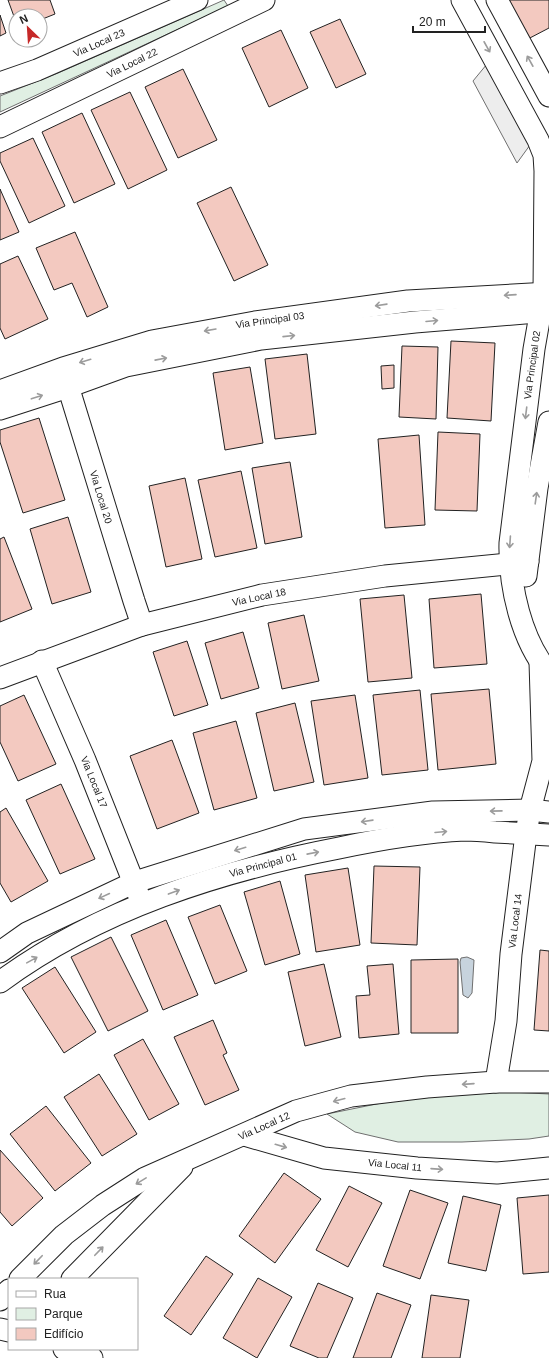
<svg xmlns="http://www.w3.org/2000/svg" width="549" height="1358" viewBox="0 0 549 1358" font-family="Arial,sans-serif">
	<rect width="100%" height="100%" fill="#fff"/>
	<!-- green -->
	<g fill="#e0efe3" stroke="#6f6f6f">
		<path d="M224,0l4,6 -228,106v-16l58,-23z"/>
		<path d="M490,1091l59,3v42l-20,3 -67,3h-64l-43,-10 -28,-18 94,-19z"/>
	</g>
	<!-- parking -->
	<path fill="#ededed" stroke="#6f6f6f" d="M487,64l43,81 -13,18 -44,-82z"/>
	<!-- water -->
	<path fill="#c7d3dd" stroke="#6f6f6f" d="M467,957l7,3 -2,33 -4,5 -5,-3 -3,-33 1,-4z"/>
	<!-- building -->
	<g fill="#f3c9c0" stroke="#222">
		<path d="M8,0h42l5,14 -15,6v-4h-24v6z"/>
		<path d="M505,0h44v28l-23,12z"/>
		<path d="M0,15l6,18 -6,3z"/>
		<path d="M340,19l26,55 -30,14 -26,-56z"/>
		<path d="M281,30l27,58 -39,19 -27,-59z"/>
		<path d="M183,69l34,71 -39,18 -33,-71z"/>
		<path d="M130,92l37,78 -39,19 -37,-79z"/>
		<path d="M82,113l33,71 -41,19 -32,-71z"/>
		<path d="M33,138l32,68 -36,17 -29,-62v-8z"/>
		<path d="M231,187l37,78 -34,16 -37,-78z"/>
		<path d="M0,189l19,43 -19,8z"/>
		<path d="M75,232l33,75 -21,10 -15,-34 -18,7 -18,-42z"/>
		<path d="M18,256l30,63 -43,20 -5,-11v-64z"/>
		<path d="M451,341l44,2 -4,78 -44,-3z"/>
		<path d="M402,346l36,1 -2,72 -37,-2z"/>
		<path d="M307,354l9,80 -41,5 -10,-80z"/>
		<path d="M394,365v23l-12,1 -1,-23z"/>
		<path d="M250,367l13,76 -38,7 -12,-77z"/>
		<path d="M39,418l26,82 -42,13 -23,-71v-12z"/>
		<path d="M438,432l42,2 -3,77 -42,-1z"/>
		<path d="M419,435l6,90 -40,3 -7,-89z"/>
		<path d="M290,462l12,75 -37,7 -13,-76z"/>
		<path d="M241,471l16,77 -42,9 -17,-77z"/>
		<path d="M185,478l17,81 -36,8 -17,-81z"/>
		<path d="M68,517l23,75 -39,12 -22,-75z"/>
		<path d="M4,537l28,72 -32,13v-83z"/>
		<path d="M481,594l6,70 -53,4 -5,-69z"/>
		<path d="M404,595l8,83 -44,4 -8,-83z"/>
		<path d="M304,615l15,66 -37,8 -14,-66z"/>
		<path d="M243,632l16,56 -38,11 -16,-56z"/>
		<path d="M187,641l21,64 -34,11 -21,-64z"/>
		<path d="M489,689l7,75 -58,6 -7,-76z"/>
		<path d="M420,690l8,80 -46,5 -9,-80z"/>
		<path d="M24,695l32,69 -38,17 -18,-39v-36z"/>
		<path d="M355,695l13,83 -44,7 -13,-84z"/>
		<path d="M295,703l19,79 -40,9 -18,-78z"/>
		<path d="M236,721l21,77 -43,12 -21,-77z"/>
		<path d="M172,740l27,73 -42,16 -27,-73z"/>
		<path d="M61,784l34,75 -35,15 -34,-74z"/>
		<path d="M6,808l42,73 -37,21 -11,-19v-71z"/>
		<path d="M374,866l46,1 -3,78 -46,-2z"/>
		<path d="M348,868l12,77 -44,7 -11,-77z"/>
		<path d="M280,881l20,73 -35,11 -21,-73z"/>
		<path d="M220,905l27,66 -32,13 -27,-67z"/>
		<path d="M166,920l32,75 -35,15 -32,-75z"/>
		<path d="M111,937l37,74 -40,20 -37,-74z"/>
		<path d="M540,950l9,1v80l-15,-1z"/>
		<path d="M458,959v74h-47v-73z"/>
		<path d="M324,964l17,73 -36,9 -17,-74z"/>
		<path d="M393,964l6,70 -40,4 -3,-42 14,-1 -3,-29z"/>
		<path d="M55,967l41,65 -32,21 -42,-65z"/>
		<path d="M213,1020l14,33 -4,2 16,35 -34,15 -31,-68z"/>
		<path d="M143,1039l36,65 -30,16 -35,-65z"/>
		<path d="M99,1074l38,60 -35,22 -38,-59z"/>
		<path d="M46,1106l45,57 -36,28 -45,-57z"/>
		<path d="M0,1150l43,48 -31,28 -12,-14z"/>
		<path d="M284,1173l37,26 -46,64 -36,-27z"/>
		<path d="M349,1186l33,17 -34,64 -32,-17z"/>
		<path d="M410,1190l38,13 -28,76 -37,-13z"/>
		<path d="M549,1195v77l-26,2 -6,-76z"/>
		<path d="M463,1196l38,9 -15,66 -38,-8z"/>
		<path d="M206,1256l27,18 -42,61 -27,-19z"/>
		<path d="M258,1278l34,19 -35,61 -34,-20z"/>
		<path d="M318,1283l35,15 -26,60h-8l-29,-12z"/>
		<path d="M377,1293l34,12 -20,53h-38z"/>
		<path d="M431,1295l38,5 -9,58h-38z"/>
	</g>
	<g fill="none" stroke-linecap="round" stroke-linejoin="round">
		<!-- street casing -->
		<g stroke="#222" stroke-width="23">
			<g id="street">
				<path d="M462,0l76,140 6,15 1,16 -1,121 -10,57 -24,194c-1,43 11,97 39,130"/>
				<path d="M497,0l52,96"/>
				<path d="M0,83l37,-13 160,-70"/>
				<path d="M0,127l264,-127"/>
				<path d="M64,373l70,228 8,24"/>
				<path d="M0,391l63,-23 89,-27 103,-19 153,-21 141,-8"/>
				<path d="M0,409l68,-22 58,-21 135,-27 154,-17 134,-11"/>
				<path d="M526,576l11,-88 12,-66"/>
				<path d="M42,661l43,99 54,136"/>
				<path d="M0,678l142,-53 120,-30 123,-19 143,-14"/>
				<path d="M0,952l27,-19 108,-51 169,-53 129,-17 97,-2 19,2"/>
				<path d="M0,982c99,-73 220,-111 339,-134 42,-9 83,-16 126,-18 10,0 20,1 30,2 18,1 36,2 54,3"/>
				<path d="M496,1082l10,-61 5,-67 15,-120 4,-24 13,-49 -3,-99"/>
				<path d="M244,1135l80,23 93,10 80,5 52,-5"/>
				<path d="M20,1279l44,-44 39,-30 42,-27 151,-67 55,-15 76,-9 69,-5h53"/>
				<path d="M72,1279l110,-112"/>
				<path d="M0,1300l9,-10"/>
				<path d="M0,1329l9,2"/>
				<path d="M64,1349l28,9"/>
			</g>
		</g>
		<!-- street -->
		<use href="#street" stroke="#fff" stroke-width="21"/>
	</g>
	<!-- one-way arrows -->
	<defs><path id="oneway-shaft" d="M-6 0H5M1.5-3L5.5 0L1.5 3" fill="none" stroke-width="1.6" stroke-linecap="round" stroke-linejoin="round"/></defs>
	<g stroke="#9c9c9c">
		<use href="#oneway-shaft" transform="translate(487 47) rotate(61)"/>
		<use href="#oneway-shaft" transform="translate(530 61) rotate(-119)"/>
		<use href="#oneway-shaft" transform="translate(510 295) rotate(176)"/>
		<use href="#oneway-shaft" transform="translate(381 305) rotate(172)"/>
		<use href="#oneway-shaft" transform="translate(432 321) rotate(-5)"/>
		<use href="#oneway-shaft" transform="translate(210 330) rotate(170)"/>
		<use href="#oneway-shaft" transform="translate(289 336) rotate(-6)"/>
		<use href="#oneway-shaft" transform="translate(161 359) rotate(-11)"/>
		<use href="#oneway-shaft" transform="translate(85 361) rotate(163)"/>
		<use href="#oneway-shaft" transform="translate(37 397) rotate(-18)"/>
		<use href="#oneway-shaft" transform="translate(526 413) rotate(97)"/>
		<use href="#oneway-shaft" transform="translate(536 498) rotate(-82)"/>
		<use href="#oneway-shaft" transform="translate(510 542) rotate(94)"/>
		<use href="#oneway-shaft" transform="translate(496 811) rotate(179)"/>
		<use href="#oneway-shaft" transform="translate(367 821) rotate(172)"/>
		<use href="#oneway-shaft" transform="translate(441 832) rotate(-5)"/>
		<use href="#oneway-shaft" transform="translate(240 849) rotate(163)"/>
		<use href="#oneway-shaft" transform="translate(313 853) rotate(-11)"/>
		<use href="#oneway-shaft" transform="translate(174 892) rotate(-20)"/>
		<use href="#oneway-shaft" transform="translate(104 896) rotate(155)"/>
		<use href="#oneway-shaft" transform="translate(32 960) rotate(-29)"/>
		<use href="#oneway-shaft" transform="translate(468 1084) rotate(176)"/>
		<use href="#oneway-shaft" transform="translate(339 1100) rotate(165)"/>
		<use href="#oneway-shaft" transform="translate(281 1146) rotate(16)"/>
		<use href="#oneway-shaft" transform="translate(437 1169) rotate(4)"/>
		<use href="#oneway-shaft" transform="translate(141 1181) rotate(149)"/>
		<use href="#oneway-shaft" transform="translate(99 1251) rotate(-46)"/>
		<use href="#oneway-shaft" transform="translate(38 1260) rotate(134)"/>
	</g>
	<g text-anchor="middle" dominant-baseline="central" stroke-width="3" stroke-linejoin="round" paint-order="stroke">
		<!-- street labels -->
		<g font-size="10" fill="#222" stroke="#fff">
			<text transform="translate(99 43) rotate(-24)">Via Local 23</text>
			<text transform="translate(132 63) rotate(-26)">Via Local 22</text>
			<text transform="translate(270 320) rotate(-8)">Via Principal 03</text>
			<text transform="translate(532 365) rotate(-82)">Via Principal 02</text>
			<text transform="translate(101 497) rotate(73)">Via Local 20</text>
			<text transform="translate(259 597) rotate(-12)">Via Local 18</text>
			<text transform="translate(94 782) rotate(68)">Via Local 17</text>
			<text transform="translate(263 865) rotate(-15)">Via Principal 01</text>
			<text transform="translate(515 921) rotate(-83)">Via Local 14</text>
			<text transform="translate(264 1126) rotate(-24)">Via Local 12</text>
			<text transform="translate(395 1165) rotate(6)">Via Local 11</text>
		</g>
	</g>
	<!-- legend -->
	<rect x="8" y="1278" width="130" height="72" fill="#ffffff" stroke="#a7a7a7"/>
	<rect x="16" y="1291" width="20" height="6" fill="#ffffff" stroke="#a7a7a7"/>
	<text x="44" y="1298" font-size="12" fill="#222222">Rua</text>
	<rect x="16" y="1308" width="20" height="12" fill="#e0efe3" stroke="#a7a7a7"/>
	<text x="44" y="1318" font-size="12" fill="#222222">Parque</text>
	<rect x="16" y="1328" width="20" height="12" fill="#f3c9c0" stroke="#a7a7a7"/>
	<text x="44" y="1338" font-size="12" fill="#222222">Edifício</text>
	<!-- north arrow -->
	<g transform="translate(28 28) rotate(335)"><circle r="19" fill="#ffffff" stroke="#a7a7a7"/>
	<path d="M0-3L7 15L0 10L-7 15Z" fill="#c62828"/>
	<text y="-6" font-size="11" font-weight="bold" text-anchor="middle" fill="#222222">N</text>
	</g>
	<!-- scale -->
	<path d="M413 26v6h72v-6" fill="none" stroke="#222222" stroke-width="2"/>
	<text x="419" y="26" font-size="12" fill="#222222" stroke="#ffffff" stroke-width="3" paint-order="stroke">20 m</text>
</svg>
